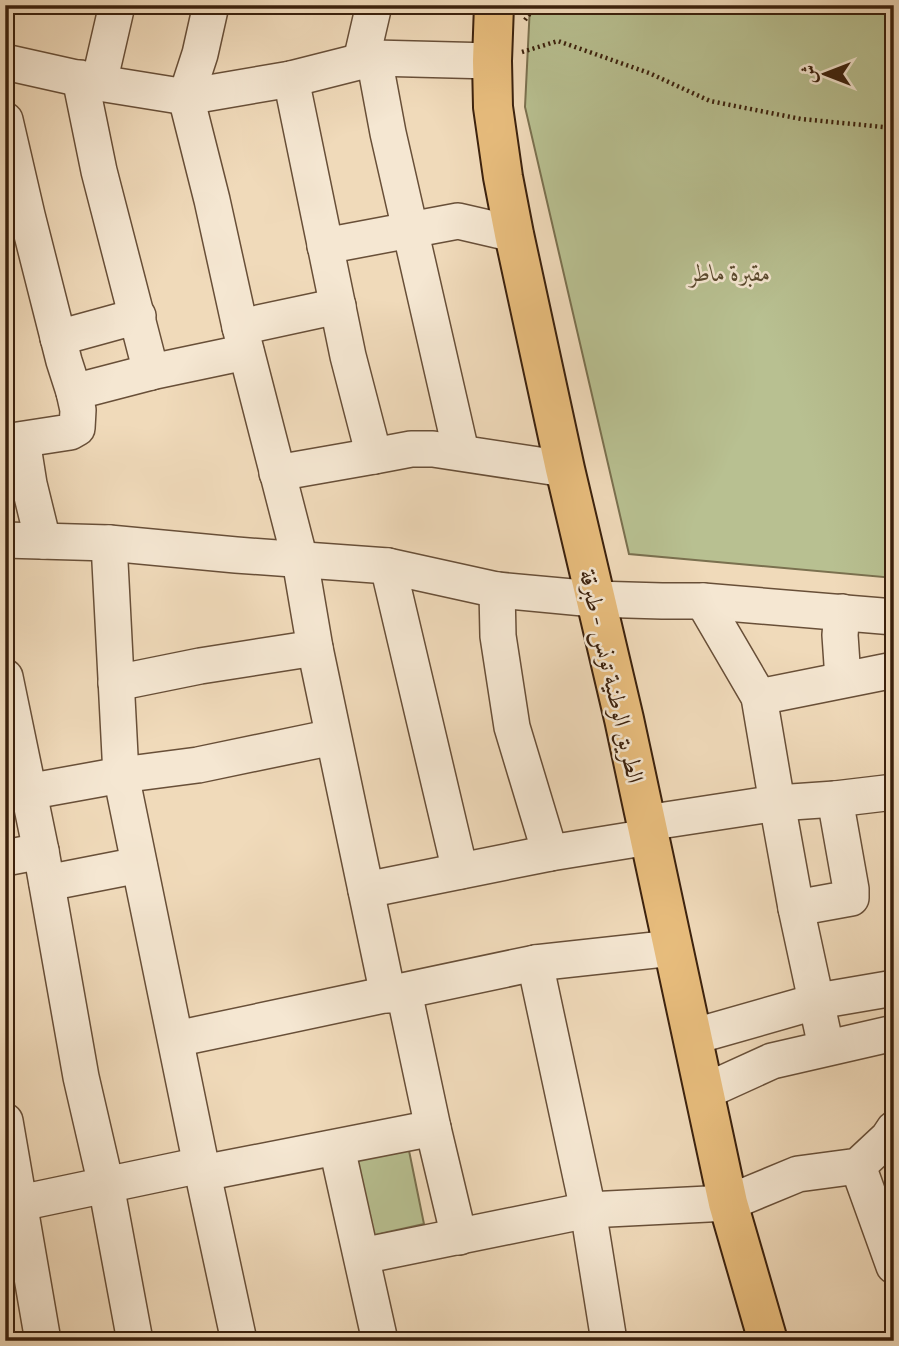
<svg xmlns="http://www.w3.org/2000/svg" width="899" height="1346" viewBox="0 0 899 1346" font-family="'Gentium Book Plus',Amiri,serif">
	<rect width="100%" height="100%" fill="#f0daba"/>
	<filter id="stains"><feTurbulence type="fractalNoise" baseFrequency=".00286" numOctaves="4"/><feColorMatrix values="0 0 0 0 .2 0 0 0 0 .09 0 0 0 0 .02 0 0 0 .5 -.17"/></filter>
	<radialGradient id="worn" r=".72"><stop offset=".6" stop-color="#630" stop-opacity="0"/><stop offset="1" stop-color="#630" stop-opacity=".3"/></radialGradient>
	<!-- green -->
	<g fill="#b8c091" stroke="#7a704f" stroke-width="2">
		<path d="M530,5h364v573l-265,-24 -104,-447z"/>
		<path d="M406,1136l18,88 -72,16 -18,-88z"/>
	</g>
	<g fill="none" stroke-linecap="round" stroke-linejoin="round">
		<!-- minor casing -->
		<g stroke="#684f38" stroke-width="38">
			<g id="minor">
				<path d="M211,5l-11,49 -14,43 26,103 28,127 60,233 15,88 73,347"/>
				<path d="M374,58l14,75 73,319"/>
				<path d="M361,61l13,-56"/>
				<path d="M5,62l94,21 87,14 105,-18 83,-21 118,3"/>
				<path d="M80,78l19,93 52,201"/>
				<path d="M291,79l57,277 26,100 37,-7h22l132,20"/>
				<path d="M99,83l18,-78"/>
				<path d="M5,120l22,95 37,146 10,31 4,18 -1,18 -7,4 -65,10"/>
				<path d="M325,246l133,-25 56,13"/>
				<path d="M240,327l98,-21"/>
				<path d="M58,338l80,-22"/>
				<path d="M74,392l77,-20 95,-20"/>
				<path d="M22,440l7,44 14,57"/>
				<path d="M277,473l97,-17"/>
				<path d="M5,540l104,3 127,12 152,11 109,24 97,9 68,2h41l191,16"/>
				<path d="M109,543l12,232 80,390 38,176"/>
				<path d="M388,566l72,305"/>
				<path d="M497,590l1,46 14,91 38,126"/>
				<path d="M703,601l56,96 18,106 19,105 30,139"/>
				<path d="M842,612l-2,23 3,44"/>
				<path d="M5,677l36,174 40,226 25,108 29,156"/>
				<path d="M116,683l84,-17 115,-18"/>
				<path d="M759,697l135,-27"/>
				<path d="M5,796l116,-21 77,-10 135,-28"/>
				<path d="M646,823l131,-20 58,-4 59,-7"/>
				<path d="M5,858l36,-7"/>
				<path d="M47,883l92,-18"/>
				<path d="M366,890l184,-37 99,-16"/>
				<path d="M796,908l55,-10v-9l-16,-90"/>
				<path d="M535,963l53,247 21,131"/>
				<path d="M404,992l29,136 26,109"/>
				<path d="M692,1037l126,-36 76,-13"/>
				<path d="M176,1039l359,-76 138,-15"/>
				<path d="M704,1092l68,-31 122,-28"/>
				<path d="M5,1121l38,220"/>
				<path d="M337,1148l43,193"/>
				<path d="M858,1166l36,100"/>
				<path d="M203,1173l230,-45"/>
				<path d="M20,1203l181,-38"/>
				<path d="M362,1256l226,-46 140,-7 70,-29 60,-8 30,-28 6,-9"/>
			</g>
		</g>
		<!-- major casing -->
		<g stroke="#3b210d" stroke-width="42">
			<path id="major" d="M494,5l-2,56 1,46 10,70 11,57 51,235 59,250 104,484 40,138"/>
		</g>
		<!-- path -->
		<g stroke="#3b210d" stroke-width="4.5" stroke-dasharray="2 3.5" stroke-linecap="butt">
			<path d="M525,20l11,-15"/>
			<path d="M522,52l36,-11 91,32 61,28 91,18 93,9"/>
		</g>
		<!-- minor -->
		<use href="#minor" stroke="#f5e7d2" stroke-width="35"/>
		<!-- major -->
		<use href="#major" stroke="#e8bd7d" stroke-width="38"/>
	</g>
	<g text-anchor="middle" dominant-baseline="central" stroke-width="5" stroke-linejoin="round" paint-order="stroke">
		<!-- park labels -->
		<g font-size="24" font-style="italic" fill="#5a492e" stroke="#f5e7d2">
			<text x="730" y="272">مقبرة ماطر</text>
		</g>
		<!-- street labels -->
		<g font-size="24" fill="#3b210d" stroke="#f5e7d2">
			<text transform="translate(612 676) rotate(77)">الطريق الوطنية تونس - طبرقة</text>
		</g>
	</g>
	<!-- margin -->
	<rect width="899" height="1346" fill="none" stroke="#f0daba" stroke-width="28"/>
	<rect x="7" y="7" width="885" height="1332" fill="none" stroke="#3b210d" stroke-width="3.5"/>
	<rect x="14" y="14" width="871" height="1318" fill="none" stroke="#3b210d" stroke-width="2"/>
	<!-- north arrow -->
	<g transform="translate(825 74) rotate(270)" stroke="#f5e7d2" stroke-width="5" paint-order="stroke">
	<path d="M0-5L12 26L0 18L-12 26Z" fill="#3b210d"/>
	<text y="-10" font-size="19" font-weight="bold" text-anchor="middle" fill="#3b210d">ش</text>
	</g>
	<rect width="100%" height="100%" filter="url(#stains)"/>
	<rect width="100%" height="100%" fill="url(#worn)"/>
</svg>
